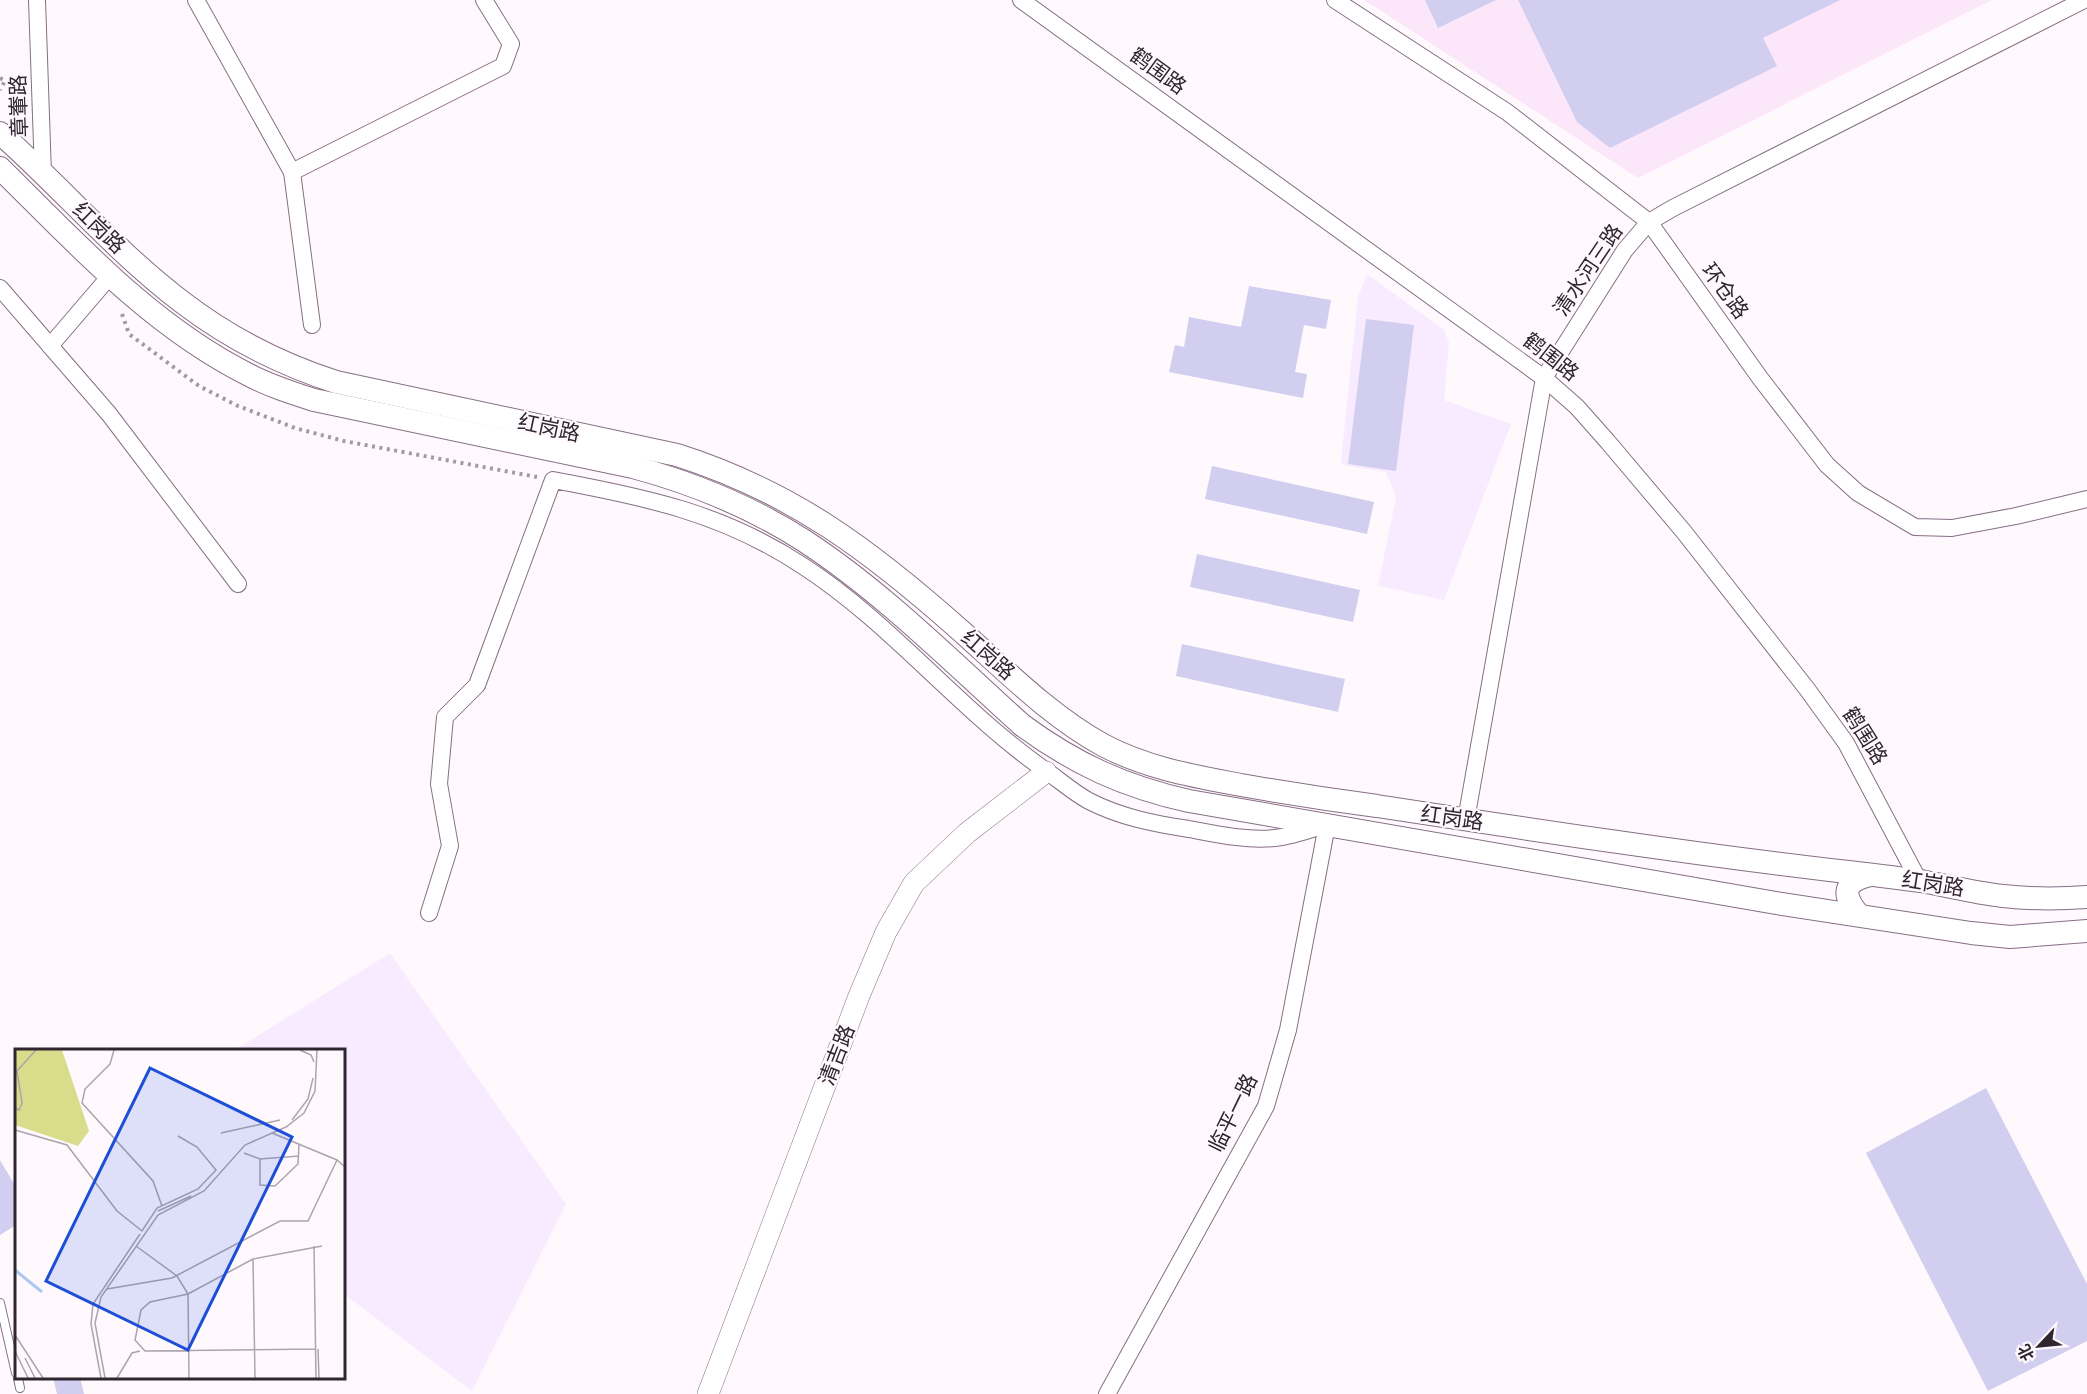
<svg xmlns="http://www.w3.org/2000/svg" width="2087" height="1394" viewBox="0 0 2087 1394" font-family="Karla,'Noto Sans SC',sans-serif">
	<rect width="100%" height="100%" fill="#fff9fe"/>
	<!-- built -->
	<path fill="#fce7fa" d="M1364,0h628l-354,178z"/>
	<!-- education -->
	<g fill="#f9ebff">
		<path d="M1367,274l77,56 5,12 -5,58 67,24 -67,176 -66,-14 18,-89 -10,-25 -43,-7 -2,-5 17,-163z"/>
		<path d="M390,953l176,251 -94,187 -128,-97v-244h-109z"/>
	</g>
	<!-- building -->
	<g fill="#d1ceef">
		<path d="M1425,0h71l-58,28z"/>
		<path d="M1518,0h322l-77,38 14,28 -167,82 -33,-26z"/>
		<path d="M1249,286l82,14 -5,29 -22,-4 -9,47 12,2 -4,24 -134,-26 6,-27 9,2 5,-30 52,10z"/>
		<path d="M1366,319l48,6 -18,146 -48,-7z"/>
		<path d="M1212,466l162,36 -7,32 -162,-35z"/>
		<path d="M1197,554l163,36 -7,32 -163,-35z"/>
		<path d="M1182,644l163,35 -7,33 -162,-36z"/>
		<path d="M1986,1088l101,196v57l-99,50 -122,-238z"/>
		<path d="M0,1160l16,27v38l-16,10z"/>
		<path d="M53,1377h27l4,17h-27z"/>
	</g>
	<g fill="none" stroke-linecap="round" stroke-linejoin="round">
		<!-- service casing -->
		<g stroke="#876e85" stroke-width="10">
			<g id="service">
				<path d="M0,1303l16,70"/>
				<path d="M18,1378l2,10"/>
			</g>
		</g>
		<!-- minor casing -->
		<g stroke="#876e85" stroke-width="18">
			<g id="minor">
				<path d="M37,0l6,174"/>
				<path d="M196,0l96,172 20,153"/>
				<path d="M1021,0l523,378 33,29 31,35 76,90 123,157 39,54 73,138"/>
				<path d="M1335,0l172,112 142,110 111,156 67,87 31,28 57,34 37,1 64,-12 71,-17"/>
				<path d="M292,172l211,-106 8,-22 -27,-44"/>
				<path d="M0,288l109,126 129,170"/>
				<path d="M50,346l60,-70"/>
				<path d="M1466,820l78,-442 81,-128 24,-28 24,-14 411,-208"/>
				<path d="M429,913l21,-67 -11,-62 6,-67 32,-32 76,-205c92,17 170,33 250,86 91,59 159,148 249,209 12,9 24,19 37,26 31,16 66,23 100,28 27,5 58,12 85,9 17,-1 36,-9 53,-13l-39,205 -22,76 -159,288"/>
			</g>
		</g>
		<!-- tertiary casing -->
		<g stroke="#876e85" stroke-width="22">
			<path id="tertiary" d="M708,1394l151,-398 27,-64 28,-49 53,-50 79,-61"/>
		</g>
		<!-- secondary casing -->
		<g stroke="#876e85" stroke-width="24">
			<g id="secondary">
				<path d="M0,133c62,55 116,119 182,169 47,36 98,62 154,80l341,73c116,37 194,96 283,175 45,40 90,86 143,115 43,23 90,31 138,40 45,8 90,15 136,21 150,23 301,46 453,64 30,3 61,7 91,11 27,5 55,12 82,15 28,3 56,3 84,1"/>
				<path d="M0,168c77,76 151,158 249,207 21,11 43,18 65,25l319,67c60,16 118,40 170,73 80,52 149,122 219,185 53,39 103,62 167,76l587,102 195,30 39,4 77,-6"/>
				<path d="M1858,914c-17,-20 -14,-33 12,-39"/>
			</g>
		</g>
		<!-- path -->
		<g stroke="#a29aa1" stroke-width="4" stroke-dasharray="3 4.5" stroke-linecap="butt">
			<path d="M0,78l5,3 -5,9"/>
			<path d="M122,314l7,20 70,52 39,20 57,22 49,13 193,36"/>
		</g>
		<!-- service -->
		<use href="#service" stroke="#fff" stroke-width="8"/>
		<!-- minor -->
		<use href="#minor" stroke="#fff" stroke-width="16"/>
		<!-- tertiary -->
		<use href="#tertiary" stroke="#fff" stroke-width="21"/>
		<!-- secondary -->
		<use href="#secondary" stroke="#fff" stroke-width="22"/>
	</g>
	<g text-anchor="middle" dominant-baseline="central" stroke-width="4.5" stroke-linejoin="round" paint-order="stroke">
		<!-- street labels -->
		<g font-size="21" fill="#302630" stroke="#fff9fe">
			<text transform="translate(1158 71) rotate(36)">鹤围路</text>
			<text transform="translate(19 106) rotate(-92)">章輋路</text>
			<text transform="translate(99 228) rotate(44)">红岗路</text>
			<text transform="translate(1588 270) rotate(-56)">清水河三路</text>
			<text transform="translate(1725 291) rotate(54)">环仓路</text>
			<text transform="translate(1551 357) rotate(38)">鹤围路</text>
			<text transform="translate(549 428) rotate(12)">红岗路</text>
			<text transform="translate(988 655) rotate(41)">红岗路</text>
			<text transform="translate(1865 736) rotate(58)">鹤围路</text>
			<text transform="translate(1452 818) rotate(8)">红岗路</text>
			<text transform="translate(1933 884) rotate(9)">红岗路</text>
			<text transform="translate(837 1055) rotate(-69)">清吉路</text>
			<text transform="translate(1233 1113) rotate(-64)">临平一路</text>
		</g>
	</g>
	<!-- overview -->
	<g transform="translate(15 1049)">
		<rect width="330" height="330" fill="#fff9fe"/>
		<path d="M0,1h47l27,81 -11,15 -63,-21z" fill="#d8dc8b"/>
		<path fill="none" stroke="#acc9f2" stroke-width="3" d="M0,221l27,22"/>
		<path fill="none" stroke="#aca5ac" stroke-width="1.5" d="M99,1l-4,14 -25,25 -3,14 71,78 9,25M285,1l11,5 3,7M0,59l4,2 3,-7 -5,-32 19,-21M277,71l16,-21 5,-21M0,81l52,15 50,66 25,20 15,-23 41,-19 18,-19 -19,-23 -19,-11M206,84l59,-13M257,84l65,27 8,7M229,104l16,6 39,-3M245,110v26l15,1 23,-22 1,-19M143,162l33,-15M121,197l41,30 11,18 1,84M299,197l2,132M238,210l2,119M92,240l65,-11 108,-57h28l29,-61M0,286l28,43M301,300l-171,2 -10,-11 6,-30 9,-8 38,-8 65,-35 69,-13M303,300l1,29M0,302l13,27M10,309l10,20M86,329l-10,-54 2,-20 47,-70M90,329l-10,-55 6,-26 57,-82 46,-24 41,-46 41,-18 18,-14 11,-22 2,-41M102,329l15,-25 8,-2"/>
		<path fill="#1d4ed8" fill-opacity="0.15" stroke="#1d4ed8" stroke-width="3" d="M135,19l142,69 -104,213 -142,-69z"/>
		<rect width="330" height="330" fill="none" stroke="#302630" stroke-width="3"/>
	</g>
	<!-- north arrow -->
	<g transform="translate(2039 1346) rotate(244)" stroke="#fff9fe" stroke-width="4.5" paint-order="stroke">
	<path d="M0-4.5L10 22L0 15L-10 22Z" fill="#302630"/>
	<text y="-9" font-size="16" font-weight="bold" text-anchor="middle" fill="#302630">北</text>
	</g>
</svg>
